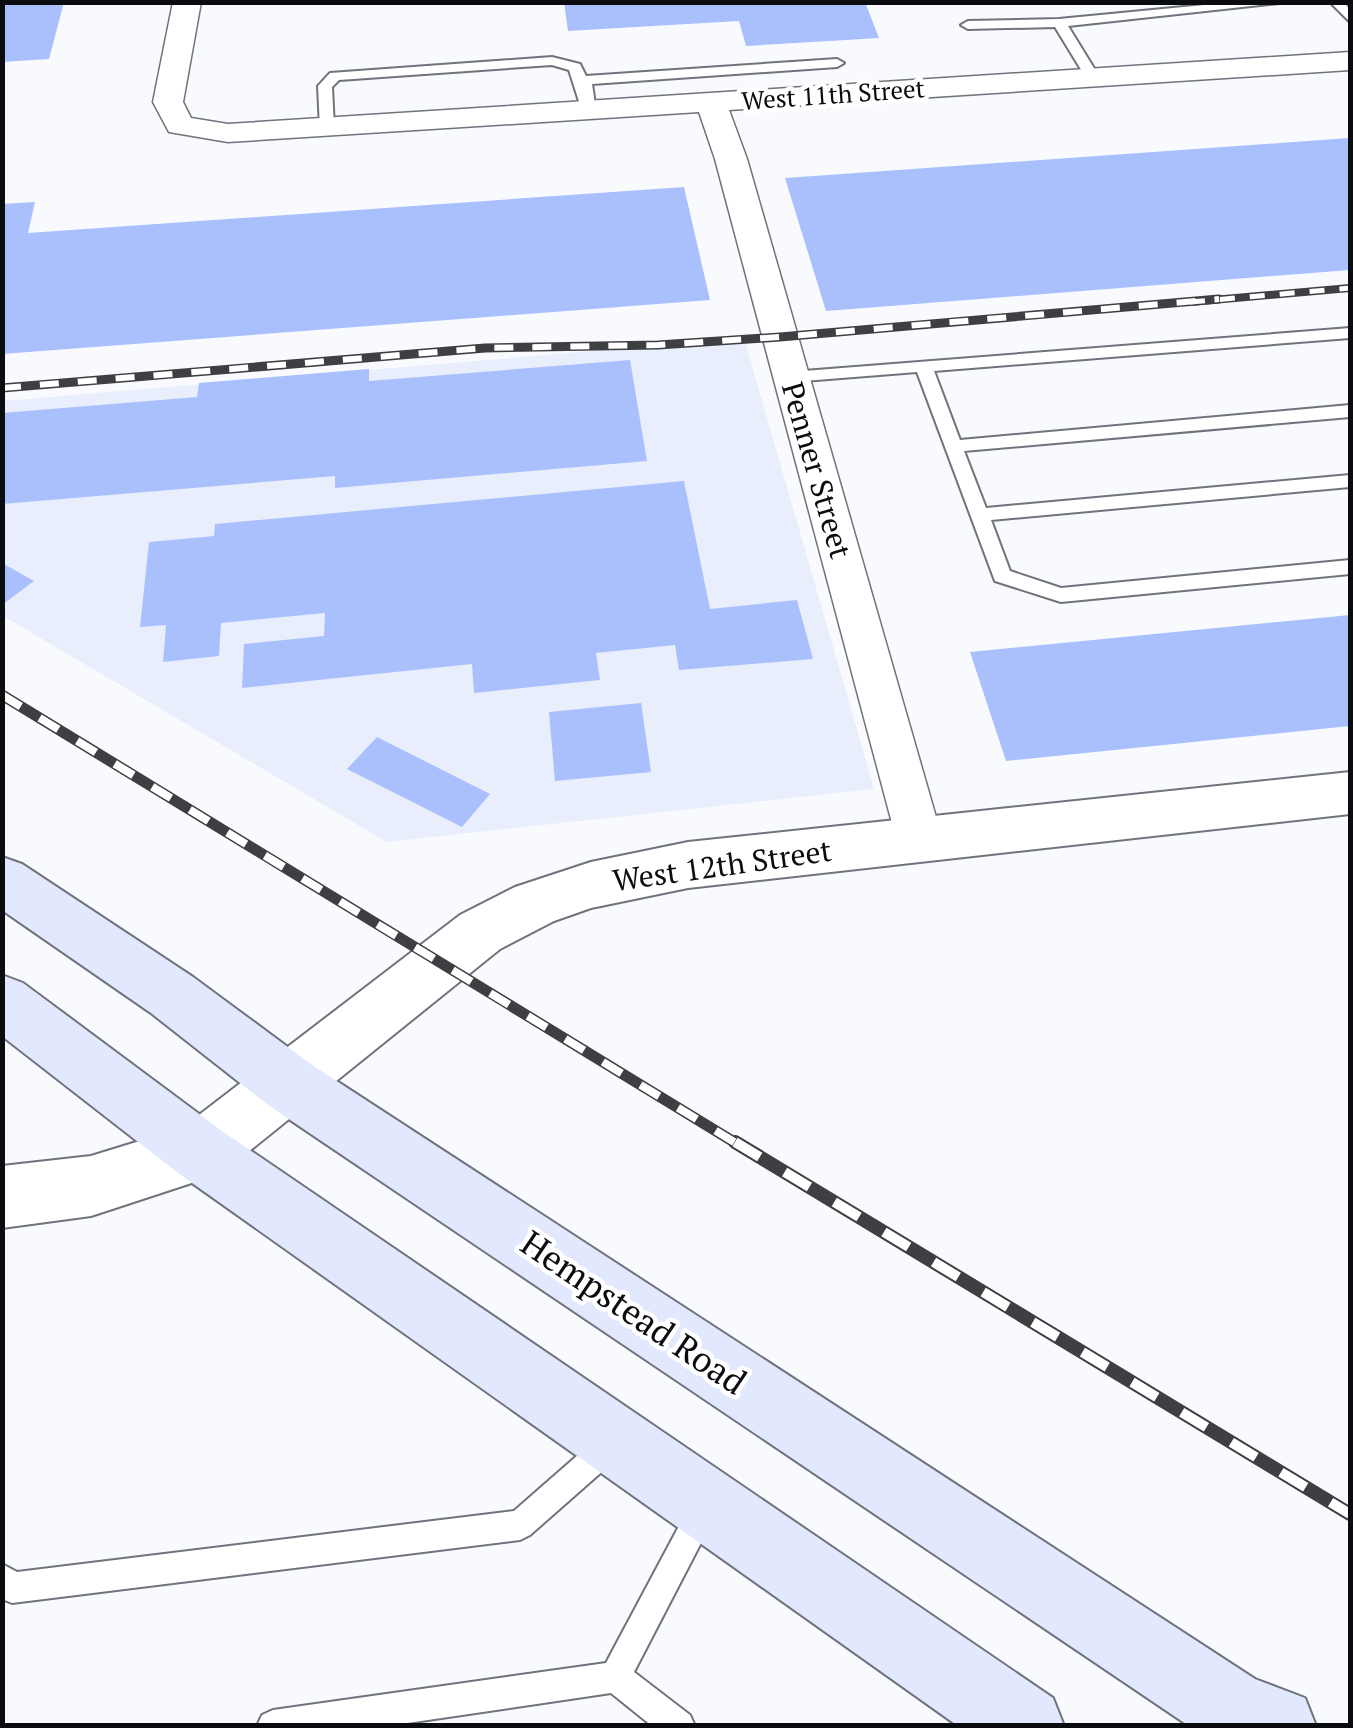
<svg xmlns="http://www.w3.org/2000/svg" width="1353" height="1728" viewBox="0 0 1353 1728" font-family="'PT Serif',serif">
	<rect width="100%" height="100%" fill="#f8fafe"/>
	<!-- built -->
	<path fill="#e9eefc" d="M744,338l130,451 -487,53 -384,-226v-215z"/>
	<!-- building -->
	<g fill="#aac0fc">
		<path d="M2,2h62l-15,57 -47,3z"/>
		<path d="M564,2h301l14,36 -133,8 -7,-25 -171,10z"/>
		<path d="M1350,138v132l-524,41 -41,-133z"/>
		<path d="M684,187l26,113 -708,54v-150l33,-2 -7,31z"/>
		<path d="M630,360l17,101 -312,27v-12l-333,28v-91l195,-16 2,-14 170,-14v12z"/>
		<path d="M684,481l26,128 87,-9 16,59 -134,11 -4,-25 -79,8 4,27 -126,13 -2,-29 -230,24 2,-44 80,-8 1,-23 -104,10 -2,33 -56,6 3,-37 -26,2 9,-85 65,-6 1,-12z"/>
		<path d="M2,563l32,18 -32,24z"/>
		<path d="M1350,615v111l-344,35 -36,-109z"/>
		<path d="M641,703l10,69 -96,9 -6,-69z"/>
		<path d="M377,737l113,57 -28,33 -115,-58z"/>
	</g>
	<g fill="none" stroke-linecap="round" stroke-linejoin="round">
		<!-- service casing -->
		<g stroke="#70737c" stroke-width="4">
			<g id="service">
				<path d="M1235,2h54l-221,24 32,52 -7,4 -5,-1 -33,-54 -87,2 -7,-4 7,-4 91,-2z"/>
				<path d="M1330,2h14l6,8v12z"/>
				<path d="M552,57l28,7 6,12 251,-17 7,4 -7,4 -245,17 4,27 -7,4 -7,-4 -13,-41 -17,-5 -213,15 -7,7 2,41 -7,4 -7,-4 -2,-42 12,-13z"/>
				<path d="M1350,328v10l-416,33 26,69 390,-35v12l-386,34 22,57 364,-33v12l-359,33 19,51 51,17 289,-28v14l-289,28 -66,-21 -78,-209 -126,10 -9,-5 9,-5z"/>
				<path d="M612,1430l10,4 4,10 -4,10 -92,81 -10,5 -508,63 -10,-4v-35l15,8 497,-61 88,-77z"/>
				<path d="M704,1493l10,5 5,10 -85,164 56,43 5,11h-43l-41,-33 -224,33h-130l5,-11 11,-5 333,-47 88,-165z"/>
			</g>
		</g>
		<!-- minor casing -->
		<g stroke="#70737c" stroke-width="3">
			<path id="minor" d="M173,2h28l-18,100 8,16 37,6 1122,-72v18l-621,40 18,49 195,679 -6,14 -17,5 -17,-5 -6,-14 -181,-679 -16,-47 -471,30 -59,-10 -16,-30z"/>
		</g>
		<!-- tertiary casing -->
		<g stroke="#70737c" stroke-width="4">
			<path id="tertiary" d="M1350,772v42l-662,74 -97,20 -37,13 -54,28 -278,224 -131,43 -89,12v-62l89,-10 91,-28 278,-213 55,-28 76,-25 97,-20z"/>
		</g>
		<!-- secondary casing -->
		<g stroke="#70737c" stroke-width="4">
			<g id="secondary">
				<path d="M2,857l20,7 171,113 119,88 943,614 50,19 11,28h-127l-921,-621 -117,-92 -149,-103z"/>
				<path d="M2,975l21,8 199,148 831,567 11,28h-106l-780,-553 -176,-137z"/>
			</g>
		</g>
		<!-- service -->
		<use href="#service" fill="#fff" fill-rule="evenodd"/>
		<!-- minor -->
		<use href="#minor" fill="#fff" fill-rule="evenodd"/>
		<!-- tertiary -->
		<use href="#tertiary" fill="#fff" fill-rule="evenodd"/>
		<!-- secondary -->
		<use href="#secondary" fill="#e2e9fe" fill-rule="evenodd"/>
		<!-- rail-far3 casing -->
		<g stroke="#3e3f42" stroke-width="8">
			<path id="rail-far3" d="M1190,302l160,-14"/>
		</g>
		<!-- rail-far2 casing -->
		<g stroke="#3e3f42" stroke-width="9">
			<path id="rail-far2" d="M2,388l483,-40 173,-3 122,-8 439,-38"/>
		</g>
		<!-- rail-far1 casing -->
		<g stroke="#3e3f42" stroke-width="11">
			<path id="rail-far1" d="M2,695l737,450"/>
		</g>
		<!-- rail casing -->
		<g stroke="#3e3f42" stroke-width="14">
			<path id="rail" d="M735,1142l615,372"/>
		</g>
		<!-- rail-far3 -->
		<use href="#rail-far3" stroke="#fff" stroke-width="5" stroke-dasharray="15" stroke-linecap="butt"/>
		<!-- rail-far2 -->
		<use href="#rail-far2" stroke="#fff" stroke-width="6" stroke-dasharray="19" stroke-linecap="butt"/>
		<!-- rail-far1 -->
		<use href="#rail-far1" stroke="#fff" stroke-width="8" stroke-dasharray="22" stroke-linecap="butt"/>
		<!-- rail -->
		<use href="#rail" stroke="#fff" stroke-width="10" stroke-dasharray="29" stroke-linecap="butt"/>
	</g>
	<g text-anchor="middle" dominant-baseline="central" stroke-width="9" stroke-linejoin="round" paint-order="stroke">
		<!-- far-street labels -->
		<g font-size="25" fill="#0b0c0f" stroke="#fff">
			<text transform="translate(833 94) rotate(-4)">West 11th Street</text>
		</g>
		<!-- street labels -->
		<g font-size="30" fill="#0b0c0f" stroke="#fff">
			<text transform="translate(817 470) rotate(74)">Penner Street</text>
			<text transform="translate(722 865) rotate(-8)">West 12th Street</text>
		</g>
		<!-- near-street labels -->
		<g font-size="35" fill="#0b0c0f" stroke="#fff">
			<text transform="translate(634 1312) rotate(34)">Hempstead Road</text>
		</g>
	</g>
	<!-- border -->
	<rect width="1353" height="1728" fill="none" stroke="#0b0c0f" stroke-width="10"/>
</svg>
